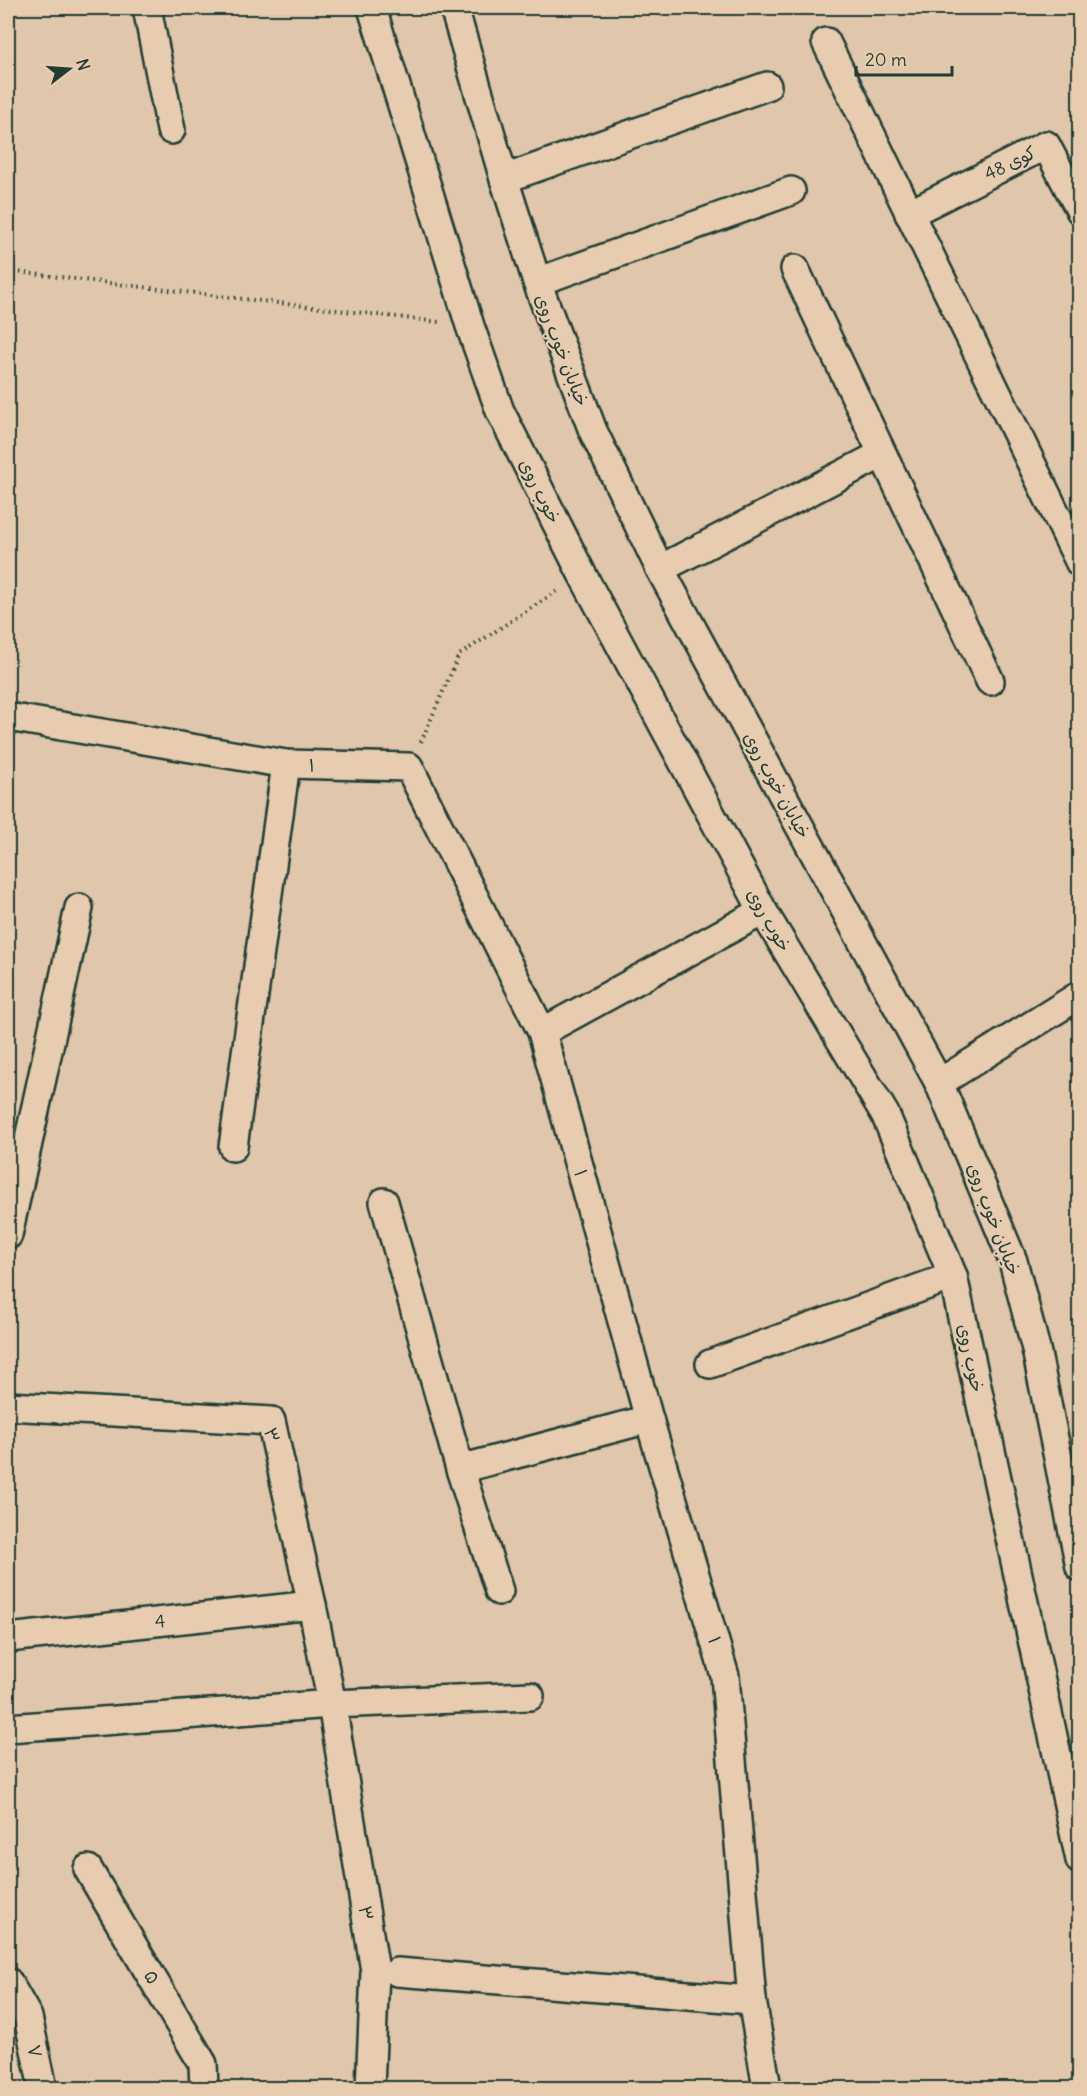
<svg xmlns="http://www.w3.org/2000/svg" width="1087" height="2096" viewBox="0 0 1087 2096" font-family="Delius,'Playpen Sans Arabic',sans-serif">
	<rect width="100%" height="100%" fill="#e0c6aa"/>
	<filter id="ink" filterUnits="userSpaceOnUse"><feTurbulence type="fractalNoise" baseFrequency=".0167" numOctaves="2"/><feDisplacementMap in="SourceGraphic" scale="12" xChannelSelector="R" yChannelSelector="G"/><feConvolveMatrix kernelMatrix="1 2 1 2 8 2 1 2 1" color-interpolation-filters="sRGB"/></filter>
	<g filter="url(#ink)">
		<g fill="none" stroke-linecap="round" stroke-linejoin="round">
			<!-- minor casing -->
			<g stroke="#1f3d34" stroke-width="32">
				<g id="minor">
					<path d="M147,8l24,122"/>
					<path d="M372,8l98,318 30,85 82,163 181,337 122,203 68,162 127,584"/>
					<path d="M454,8l50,171 33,103 56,149 67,138 279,514 74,178 23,88 44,218"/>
					<path d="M826,42l254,521"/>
					<path d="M504,179l263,-93"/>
					<path d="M909,214l137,-69 34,65"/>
					<path d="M795,269l195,412"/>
					<path d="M537,282l254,-91"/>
					<path d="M660,569l222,-115"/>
					<path d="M8,717l278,47 123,3 133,265 107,387 76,257 27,324 15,88"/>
					<path d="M542,1032l221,-121"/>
					<path d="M939,1083l141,-88"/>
					<path d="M233,1147l53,-383"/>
					<path d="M384,1202l76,267"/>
					<path d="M8,1235l71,-327"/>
					<path d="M710,1364l243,-88"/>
					<path d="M8,1406l263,15 41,184 20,99 43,267 -5,117"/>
					<path d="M499,1591l-39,-122 189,-50"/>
					<path d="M8,1638l304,-33"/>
					<path d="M8,1728l324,-24 198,-8"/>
					<path d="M88,1869l115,195 1,24"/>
					<path d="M397,1972l355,28"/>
					<path d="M8,1982l20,35 15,71"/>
				</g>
			</g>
			<!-- path -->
			<g stroke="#1f3d34" stroke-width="4" stroke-dasharray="1.5 4.5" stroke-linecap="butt">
				<path d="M8,271l431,51"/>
				<path d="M421,742l38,-87 98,-64"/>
			</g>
			<!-- minor -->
			<use href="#minor" stroke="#e8ccaf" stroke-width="27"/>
		</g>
	</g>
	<g text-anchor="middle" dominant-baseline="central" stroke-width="4.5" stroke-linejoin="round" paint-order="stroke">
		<!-- street labels -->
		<g font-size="18" fill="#1f3d34" stroke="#e8ccaf">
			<text transform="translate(1010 163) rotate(-26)">کوی 48</text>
			<text transform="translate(562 350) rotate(69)">خیابان خوب روی</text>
			<text transform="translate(540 491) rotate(63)">خوب روی</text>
			<text transform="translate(312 765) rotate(1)">۱</text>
			<text transform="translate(777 785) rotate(61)">خیابان خوب روی</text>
			<text transform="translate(769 920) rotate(60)">خوب روی</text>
			<text transform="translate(581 1173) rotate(75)">۱</text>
			<text transform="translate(994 1219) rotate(69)">خیابان خوب روی</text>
			<text transform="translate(971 1358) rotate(78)">خوب روی</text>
			<text transform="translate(272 1435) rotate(71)">۳</text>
			<text transform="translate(160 1621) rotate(-6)">4</text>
			<text transform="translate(715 1640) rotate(73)">۱</text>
			<text transform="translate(366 1913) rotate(81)">۳</text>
			<text transform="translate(152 1977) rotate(60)">۵</text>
			<text transform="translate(35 2051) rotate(78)">۷</text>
		</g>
	</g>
	<!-- margin -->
	<rect width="1087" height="2096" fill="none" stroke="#e8ccaf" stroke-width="30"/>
	<rect x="15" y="15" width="1057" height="2066" fill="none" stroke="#1f3d34" stroke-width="2" filter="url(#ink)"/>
	<!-- north arrow -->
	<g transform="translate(69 69) rotate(73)" stroke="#e8ccaf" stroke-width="4.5" paint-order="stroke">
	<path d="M0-4.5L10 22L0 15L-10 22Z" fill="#1f3d34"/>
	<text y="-9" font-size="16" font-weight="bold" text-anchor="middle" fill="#1f3d34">N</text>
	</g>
	<!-- scale -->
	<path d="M856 66v9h96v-9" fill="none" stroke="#1f3d34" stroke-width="3"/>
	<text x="865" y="66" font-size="18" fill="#1f3d34" stroke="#e8ccaf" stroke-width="4.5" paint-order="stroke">20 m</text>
</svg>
